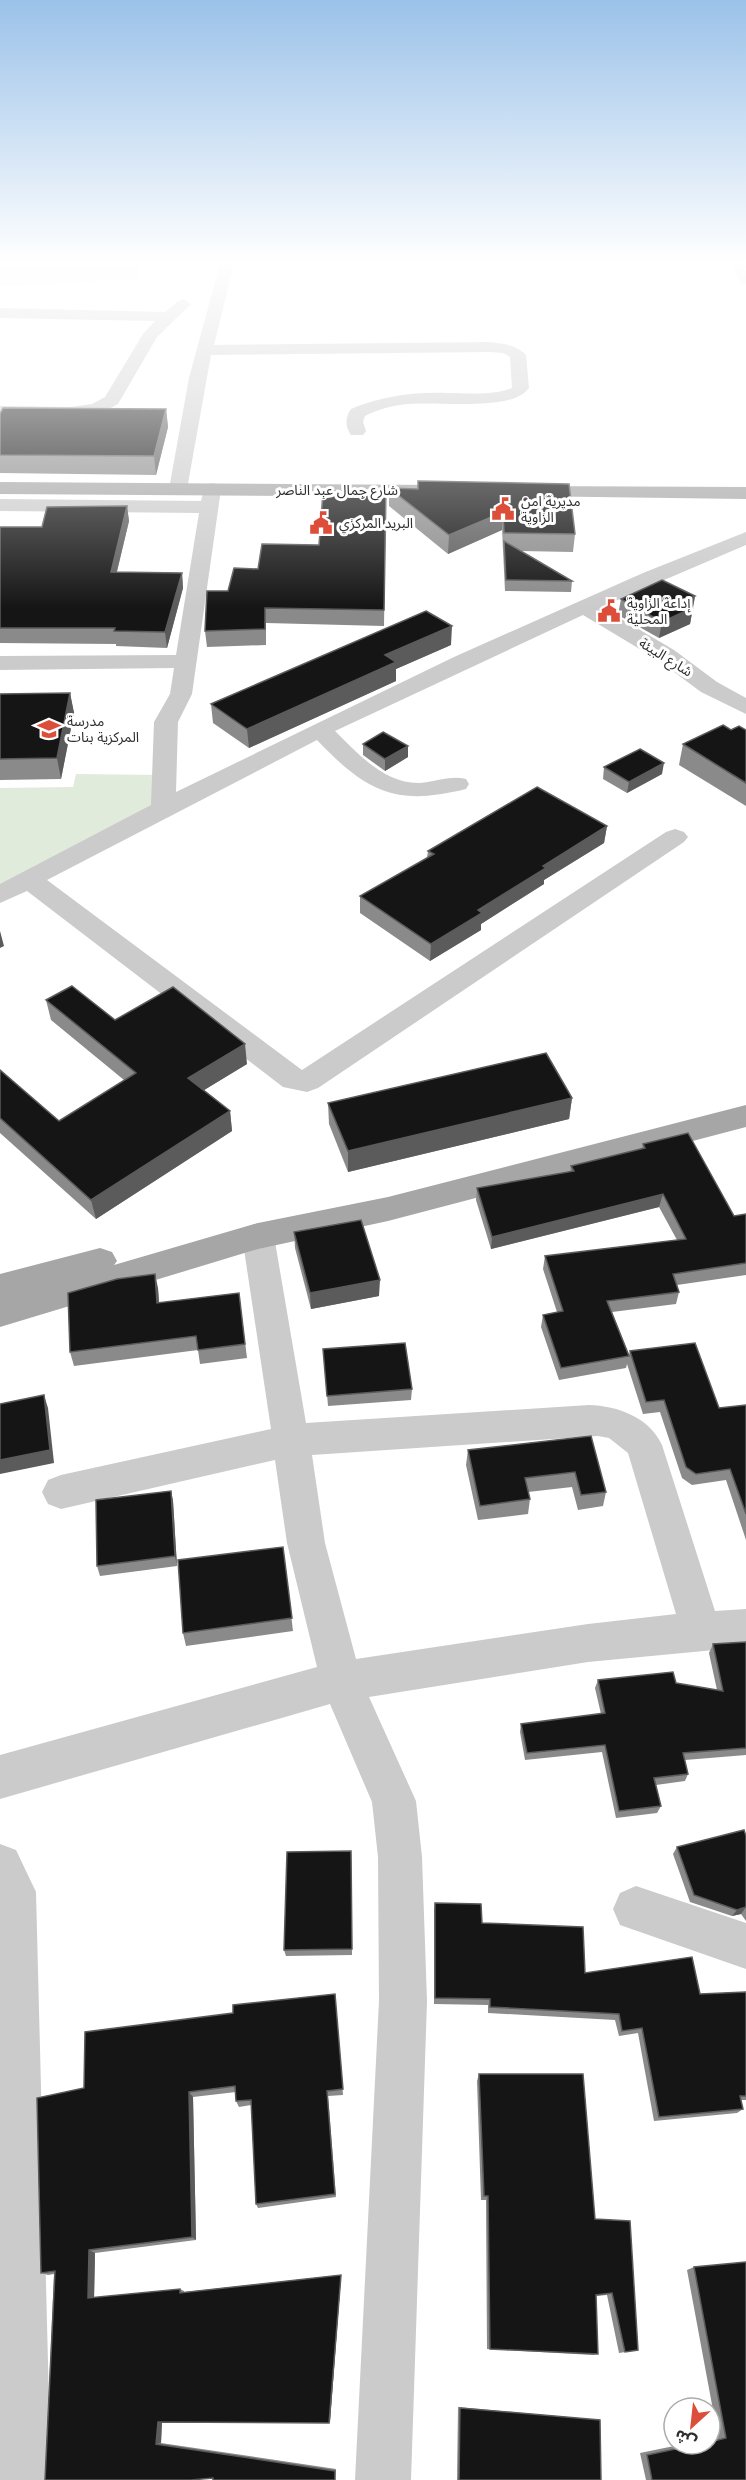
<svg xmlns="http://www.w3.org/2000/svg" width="746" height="2480" viewBox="0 0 746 2480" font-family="Mulish,'Noto Sans Arabic',sans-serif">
	<rect width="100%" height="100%" fill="#fff"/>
	<!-- green -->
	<g fill="#e1ebdc">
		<path d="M0,260h137l3,19 -140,7z"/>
		<path d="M76,774l86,1 -1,34 -161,87v-108l73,-1z"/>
	</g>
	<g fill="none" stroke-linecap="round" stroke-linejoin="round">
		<!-- minor -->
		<g fill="#cbcbcb" fill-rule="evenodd">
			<path d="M221,260h14l-21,85 277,-3c13,2 26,3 35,13l3,33c-16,24 -91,13 -120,16 -16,1 -30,5 -44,12l-2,6 3,9 -3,4h-12c-6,-9 -6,-17 0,-26 31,-13 62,-17 96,-16 21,0 45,3 65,-5l-2,-31 -7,-4 -12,-1 -280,3 -24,134 -2,4h-14l-2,-4 20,-111z"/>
			<path d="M729,260h14l3,5v19l-5,-1z"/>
			<path d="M183,299l8,5 -34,33 -39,67 -15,8 -32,5 -71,-1v-10l71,1 21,-3 13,-7 38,-63 12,-13 -155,-3v-10l165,4 13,-11z"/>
			<path d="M212,483l7,2 2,4 -29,205 -14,28 -2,70 278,-135 189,-84 103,-41v13l-145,62 73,43 43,32 29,16v16l-45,-22 -43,-32 -75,-45 -248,116c23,23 50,53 85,52 15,-1 30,-8 46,-4l3,5 -3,5c-72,18 -100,2 -149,-49l-270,140 255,190 364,-238 9,-3 9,3 4,5 -4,5 -366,246 -11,4 -24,-5 -256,-196 -27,12v-19l151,-79 3,-83 16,-28 4,-26 -174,2v-14l176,-1 23,-142 -199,-2v-12l201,2 4,-16z"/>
			<path d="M258,1223l12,4 4,9 32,187 283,-18c29,1 60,12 73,40l53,166 31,-2v38l-158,15 -219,35 47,104 6,56 5,144 -16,479h-56l24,-479 -1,-144 -6,-55 -42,-98 -330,95v-44l317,-88 -30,-124 -12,-83 -214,49 -13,-5 -6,-12 6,-12 13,-5 210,-46 -29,-193 4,-9zM598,1436l11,2 19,15 48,161 -88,10 -232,35 -31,-116 -13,-88z"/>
			<path d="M0,1844l16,6 20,42 15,588h-51z"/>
			<path d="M636,1886l110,37v46l-126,-44 -7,-16 7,-16z"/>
		</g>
		<!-- major -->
		<g fill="#a6a6a6" fill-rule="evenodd">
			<path d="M0,482l433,3 7,2 2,4 -2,4 -7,2 -433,-3z"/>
			<path d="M527,486l219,1v12l-226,-3 -2,-4 2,-4z"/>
			<path d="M746,1105v22l-358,94 -130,28 -258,78v-53l100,-26 12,4 5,9 -3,4 144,-42 130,-26z"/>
		</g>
	</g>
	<!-- wall -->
	<g fill="#8a8a8a">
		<path d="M166,409l2,18 -12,48 -156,-2v-59z"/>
		<path d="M389,488l29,1 157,45 -2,18 -52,-1 51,30 -1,11 -66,-1 -3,-61 -54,24 -59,-48z"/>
		<path d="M386,491l-2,135 -118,-3v22l-59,2 -2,-16 23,-40 30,-22 61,-24z"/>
		<path d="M127,506l2,15 -12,51 65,1 1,15 -16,60 -51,-2v-2l-116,-1v-116h42z"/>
		<path d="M695,596l-5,28 -31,14 -41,-23 3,-16z"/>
		<path d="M451,645l-55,24v12l-147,67 -36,-25 -2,-19z"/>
		<path d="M70,693l4,20 -13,66 -61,1v-86z"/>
		<path d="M731,730h15v76l-67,-41 4,-21z"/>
		<path d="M363,744l45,13 -23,14 -22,-16z"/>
		<path d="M604,767l58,7 -35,19 -24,-14z"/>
		<path d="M607,826l-3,17 -60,37v4l-63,40v6l-51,31 -70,-48v-17l67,-38 1,-7z"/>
		<path d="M46,1000l69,20 132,44 -43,26 26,21 2,20 -136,88 -96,-86v-63l59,51 65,-41 -73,-60z"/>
		<path d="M572,1098l-3,21 -221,53 -19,-48 -1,-21z"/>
		<path d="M643,1144l91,72 12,-2v61l-69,10 2,7 -3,12 -64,8 17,43 1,-4 89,57 27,-3v135l-20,-60 -34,5 -10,-7 -22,-66 -17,2 -16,-50 -1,4 -67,12 -18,-53 2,-12 14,-3 -14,-43 2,-13 132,-16 -18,-33 -168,42 -15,-49 1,-12 93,-16 1,-6 71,-18z"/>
		<path d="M294,1232l85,64 -68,13 -16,-61z"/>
		<path d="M158,1288l1,15 80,-10 8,65 -47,6 -2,-14 -124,16 -4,-14z"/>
		<path d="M324,1359l88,30 -1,11 -83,6z"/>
		<path d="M591,1436l15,56 -3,14 -25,4 -6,-23 -44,5 2,7 -2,15 -50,6 -12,-55 2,-15z"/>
		<path d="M171,1491l2,10 4,65 -77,10 -3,-10z"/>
		<path d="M283,1547l10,84 -107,15 -3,-13z"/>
		<path d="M746,1642v113l-61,5 3,14 -3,7 -29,4 5,21 -4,7 -41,5 -14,-66 -77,8 -5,-28 1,-8 80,-10 -6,-26 3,-8 78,3 41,7 -8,-37 4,-9z"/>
		<path d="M746,1836v85l-5,-7 -9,2 -42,-14 -17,-48 4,-7z"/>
		<path d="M351,1851l1,104 -66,1 -2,-6z"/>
		<path d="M435,1903l47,20 103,50 115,21 46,-2v108h-5l2,9 -6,4 -83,8 -16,-88 -19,3 -4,-16 -127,-7v-8l-54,-1v-94z"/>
		<path d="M335,1994l8,101 -15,1 8,101 -78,11 -2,-4 -5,-99 -12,2 -3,-6v-9l-43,5 3,143 -101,13 -1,45 86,-9 4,2v1l157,-17v2l-11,145h-168l-1,21 175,26 -1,11 -122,-2 -168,2 9,-206 -6,1 -7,-2 43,-185 149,-75z"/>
		<path d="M479,2074l116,145 43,131 -19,3 -12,-58 -11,1 2,58 -5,1 -106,-6 -1,-149h-5l-4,-119z"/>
		<path d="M694,2267l52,213h-100l-6,-27 44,-9h26v-5l8,-2 -31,-167z"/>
		<path d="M458,2407l142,13 1,60h-144z"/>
	</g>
	<!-- shaded-wall -->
	<g fill="#5b5b5b">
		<path d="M166,409l2,18 -12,48 -2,-19z"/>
		<path d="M127,506l2,15 -16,66 -2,-15z"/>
		<path d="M503,512l-1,18 -54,24 1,-19z"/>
		<path d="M182,573l1,15 -16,60 -2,-16z"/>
		<path d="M695,596l-5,28 -31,14 3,-16 19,-20z"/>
		<path d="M452,626l-1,19 -55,24v12l-147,67 -2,-19 138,-74z"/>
		<path d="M70,693l4,20 -13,66 -4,-21z"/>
		<path d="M408,746v11l-23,14v-12z"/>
		<path d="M664,763l-2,11 -35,19 2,-11z"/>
		<path d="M607,826l-3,17 -60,37v4l-63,40v6l-51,31 1,-17 112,-78z"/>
		<path d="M0,931l4,15 -4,2z"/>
		<path d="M245,1044l2,20 -56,34 -3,-20z"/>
		<path d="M572,1098l-3,21 -221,53v-21z"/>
		<path d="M230,1111l2,20 -136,88 -5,-19z"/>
		<path d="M663,1194l-4,13 -168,42 1,-12z"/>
		<path d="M155,1274l3,14 2,29 -3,-14z"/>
		<path d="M380,1280l-1,16 -68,13 -1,-16z"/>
		<path d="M44,1395l4,13 6,55 -54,11v-14z"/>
		<path d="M171,1491l2,10 4,65 -2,-10z"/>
		<path d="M746,1907l-5,7 -9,2 5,-6z"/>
		<path d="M189,2092l4,5 3,143 -4,-3z"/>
		<path d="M89,2250l6,3 -1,47 -6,-2z"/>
		<path d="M341,2275v2l-11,145 -1,1z"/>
		<path d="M162,2421l-1,22 -5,1 2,-22z"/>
	</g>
	<!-- building -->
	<g fill="#151515" stroke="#5b5b5b" stroke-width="1.5">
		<path d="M3,408l163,1 -12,47 -154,-1v-41z"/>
		<path d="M418,481l151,3 6,50 -71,-1 -1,-21 -54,23 -60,-47 29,1z"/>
		<path d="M323,491h63l-2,119 -119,-2v21l-60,2 2,-40h21l6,-23 24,1 4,-25 57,1z"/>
		<path d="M127,506l-16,66 71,1 -17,59 -51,-1 1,-3h-115v-101h42l5,-20z"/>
		<path d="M504,541l68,40 -66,-1z"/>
		<path d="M662,580l33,16 -14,6 11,6 -30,14 -41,-23z"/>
		<path d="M426,611l26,15 -67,29 11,7 -149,67 -36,-25z"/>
		<path d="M70,693l-13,65 -57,1v-65z"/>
		<path d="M723,725l8,5 8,-4 7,4v53l-63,-39z"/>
		<path d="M383,732l25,14 -23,13 -22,-15z"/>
		<path d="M640,749l24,14 -35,19 -25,-15z"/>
		<path d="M537,787l70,39 -64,40 3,2 -68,42 4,3 -51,31 -71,-48 74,-42 -6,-3z"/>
		<path d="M72,986l43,34 58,-33 72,57 -57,34 42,33 -139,89 -91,-82v-48l59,51 77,-48 -90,-73z"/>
		<path d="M546,1053l26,45 -224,53 -20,-48z"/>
		<path d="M688,1133l46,83 12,-2v49l-73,11 6,18 -72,9 22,55 -68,12 -18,-53 20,-4 -18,-55 141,-17 -23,-45 -171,43 -15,-49 97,-17 -3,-5 74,-18 -2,-4z"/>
		<path d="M361,1220l19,60 -70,13 -16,-61z"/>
		<path d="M155,1274l2,29 82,-10 6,51 -47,6 -2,-14 -126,16 -2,-59 49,-14z"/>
		<path d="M405,1343l7,46 -85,7 -4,-47z"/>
		<path d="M695,1343l24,65 27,-3v109l-16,-45 -34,5 -10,-7 -22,-67 -18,2 -16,-51z"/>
		<path d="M44,1395l6,55 -50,10v-56z"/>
		<path d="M591,1436l15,56 -25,3 -6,-23 -50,6 5,21 -50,7 -12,-56z"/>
		<path d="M171,1491l4,65 -78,10 -1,-66z"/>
		<path d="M283,1547l9,71 -109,15 -5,-73z"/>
		<path d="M746,1642v106l-63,5 5,21 -34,4 7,28 -42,5 -14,-66 -78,8 -6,-29 84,-11 -7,-33 75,-8 3,11 47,8 -10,-47z"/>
		<path d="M744,1830l2,6v71l-9,3 -43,-15 -17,-48z"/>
		<path d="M351,1851l1,98 -68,1 3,-98z"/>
		<path d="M435,1903l46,1 1,19 101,4 2,46 107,-16 8,37 46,-2v104h-6l3,13 -84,8 -17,-89 -20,3 -3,-17 -129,-7v-8l-55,-1z"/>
		<path d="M335,1994l8,95 -16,2 8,103 -79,10 -5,-104 -15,1 -1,-15 -46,6 3,145 -103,13 -1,48 92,-9v4l161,-18 -12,148 -171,-1 -2,22 179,27v9h-122v-2l-22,2h-146l10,-209 -14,2 -4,-175 47,-10 1,-56 148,-19v-8z"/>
		<path d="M479,2074h104l12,145 35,2 8,129 -13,2 -13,-59 -16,2 2,59 -108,-5 -2,-153h-4z"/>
		<path d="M746,2262v218h-94l-5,-25 52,-11h11v-2l16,-4 -32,-171z"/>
		<path d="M460,2408l140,12 1,60h-142z"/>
	</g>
	<!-- sky -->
	<linearGradient id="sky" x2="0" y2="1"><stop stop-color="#9bc2e9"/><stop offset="0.43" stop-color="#fff"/><stop offset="1" stop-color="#fff" stop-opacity="0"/></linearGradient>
	<rect width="746" height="608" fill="url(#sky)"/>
	<!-- icons -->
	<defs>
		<g id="civic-bare" transform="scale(1.8)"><path d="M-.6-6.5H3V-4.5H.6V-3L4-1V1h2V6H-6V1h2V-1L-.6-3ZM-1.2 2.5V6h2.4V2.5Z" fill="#dc4e39" stroke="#fff" stroke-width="2.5" paint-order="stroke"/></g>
		<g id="school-bare" transform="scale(1.8)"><path d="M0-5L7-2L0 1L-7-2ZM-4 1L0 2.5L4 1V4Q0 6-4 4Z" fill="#dc4e39" stroke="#fff" stroke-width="2.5" paint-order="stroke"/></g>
	</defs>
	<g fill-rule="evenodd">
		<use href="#civic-bare" x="503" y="509"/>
		<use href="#civic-bare" x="321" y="523"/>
		<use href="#civic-bare" x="609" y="611"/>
		<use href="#school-bare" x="49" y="729"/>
	</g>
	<g text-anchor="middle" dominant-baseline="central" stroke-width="6" stroke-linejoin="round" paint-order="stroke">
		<!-- far-street labels -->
		<g font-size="14" fill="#2e2e2e" stroke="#fff">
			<text x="337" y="490">شارع جمال عبد الناصر</text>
			<text transform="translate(666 657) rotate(32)">شارع البيئة</text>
		</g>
		<!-- far-poi labels -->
		<g font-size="14" fill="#2e2e2e" stroke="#fff" text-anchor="start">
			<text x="521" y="501">مديرية امن<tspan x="521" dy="16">الزاوية</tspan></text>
			<text x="339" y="523">البريد المركزي</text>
			<text x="627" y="603">إداعة الزاوية<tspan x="627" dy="16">المحلية</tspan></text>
			<text x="67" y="721">مدرسة<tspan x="67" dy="16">المركزية بنات</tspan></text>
		</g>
	</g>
	<!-- north arrow -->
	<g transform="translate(692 2426) rotate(207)"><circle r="28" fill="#ffffff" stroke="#ababab" stroke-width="1.5"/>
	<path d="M0-4.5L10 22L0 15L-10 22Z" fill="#dc4e39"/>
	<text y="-9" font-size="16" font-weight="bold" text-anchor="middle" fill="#2e2e2e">ش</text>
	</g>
</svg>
